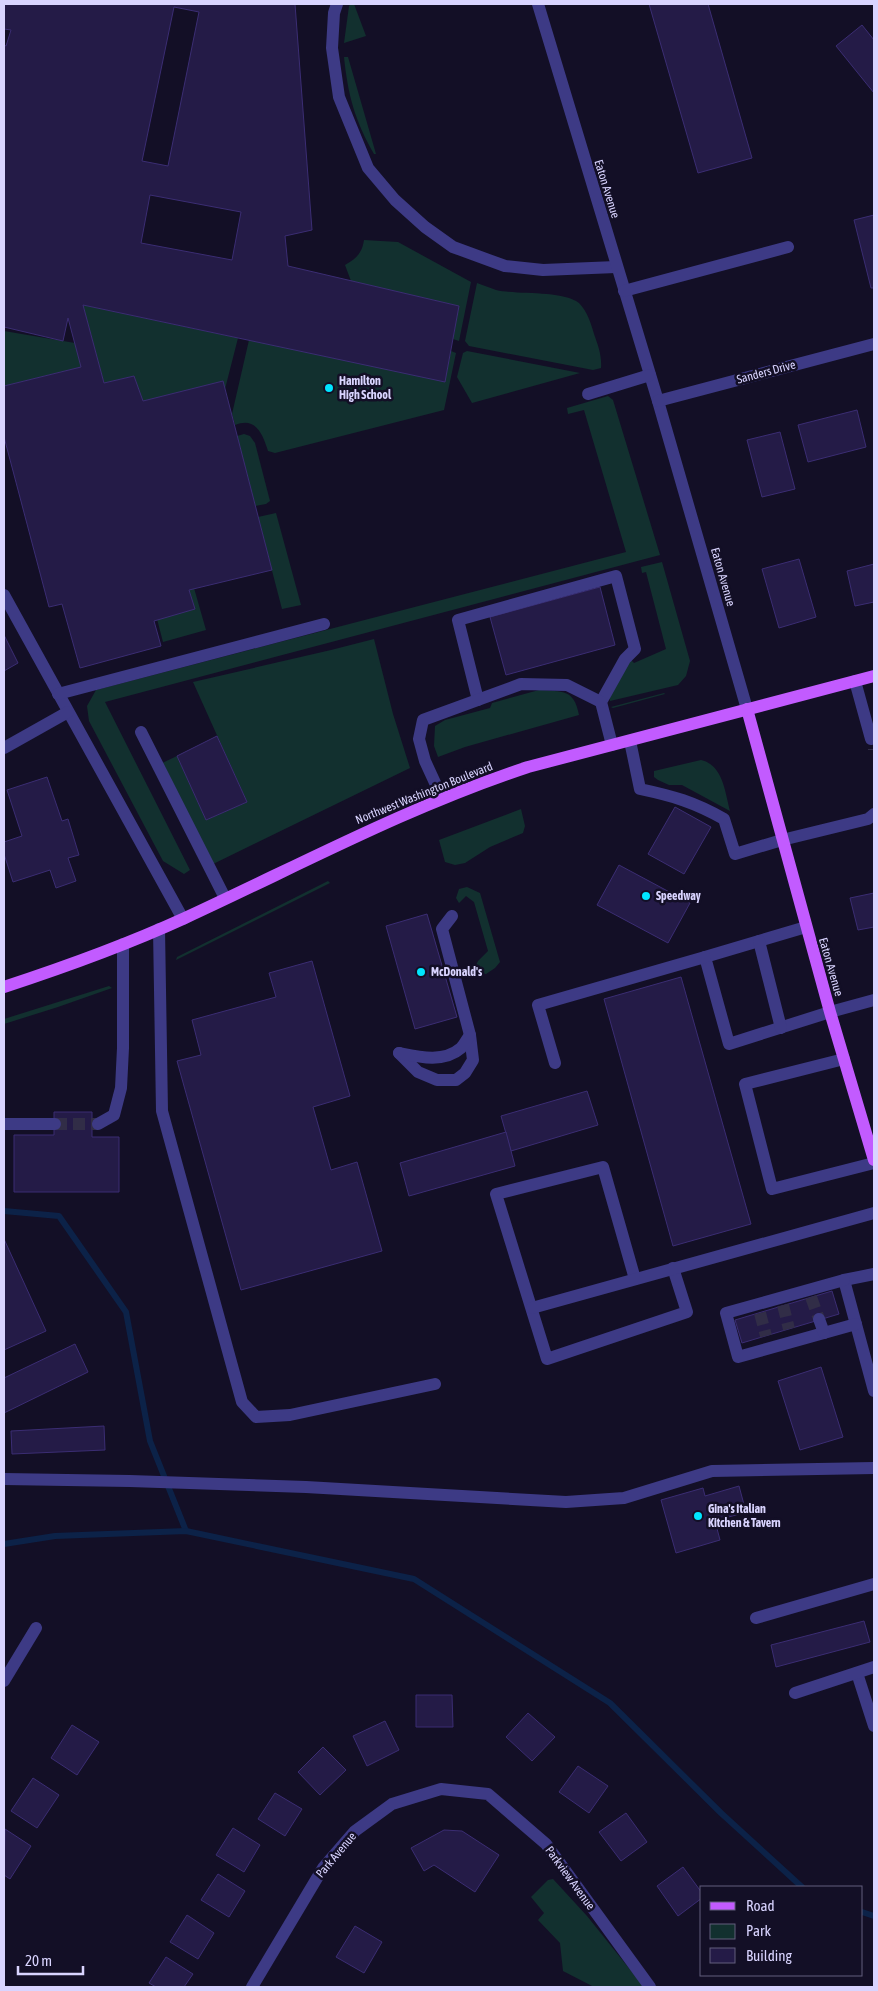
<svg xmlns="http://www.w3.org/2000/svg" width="878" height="1991" viewBox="0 0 878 1991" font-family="'Asap Condensed',sans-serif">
	<rect width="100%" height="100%" fill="#130f26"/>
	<!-- green -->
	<g fill="#12302f">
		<path d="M351,4h3l12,32 -22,7 5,-37z"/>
		<path d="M344,57h4l28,97h-2c-19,-33 -26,-58 -30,-97z"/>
		<path d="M364,240l34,2 73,40 -12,59 -6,-2 6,-33 -108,-25 -6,-16c12,-7 17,-12 19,-25z"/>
		<path d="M477,283c6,2 13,5 19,7 22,5 66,0 83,13 8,8 12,20 15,31 4,11 8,22 7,34l-8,2 -124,-24 -4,-5z"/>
		<path d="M83,305l155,33 -13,51 -2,-8 -80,20 -9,-25 -30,7z"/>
		<path d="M4,331l71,12 6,24 -77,19z"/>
		<path d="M249,340l196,41 6,-30 5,2 -12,57 -169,43 -7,-2c-5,-16 -12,-35 -33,-26l-3,-11z"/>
		<path d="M467,351l113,22 -108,30 -15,-26 6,-24z"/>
		<path d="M608,396l5,4 47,155 -555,147 85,168 -6,4 -21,-13 -74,-140 -2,-15 9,-16 530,-138 -42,-142 -16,4 -1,-6z"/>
		<path d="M244,434l6,2 5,7 15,58 -4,3 -11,2 -18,-70z"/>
		<path d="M276,513l25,92 -19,4 -24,-92z"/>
		<path d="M662,562l28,99 -4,15 -8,9 -68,16 -1,-8 21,-34 4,4 32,-14 -20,-77 -4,1 -1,-6z"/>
		<path d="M194,588l12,42 -43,12 -6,-23 38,-10 -6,-19z"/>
		<path d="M374,639l19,75 17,54 -201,98 -51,-101 19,-9 29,64 41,-18 -54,-120 138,-32z"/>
		<path d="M539,690c23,2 35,-2 40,25l-114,32 -27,10 -4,-11 1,-20 10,-6 45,-12 2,-5z"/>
		<path d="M664,693l1,1 -52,14 -2,-1z"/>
		<path d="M701,760c22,5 24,32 29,51l-48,-26h-13l-11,-5 -4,-3v-6z"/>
		<path d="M521,809l4,17 -2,7 -33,14 -25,16 -10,2 -10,-3 -6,-22z"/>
		<path d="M328,881l2,2 -154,77 1,-3z"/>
		<path d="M467,887l13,6 20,69 -5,6 -9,6 -8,-1 -4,-4 4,-8 10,-10 -14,-49 -8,-6 -7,7 -3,-5 3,-9z"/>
		<path d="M109,986l3,2 -54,19 -54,17v-5z"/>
		<path d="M553,1879l34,37 57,71h-50l-31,-16 -3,-28 -22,-23 6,-7 -13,-16 17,-17z"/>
	</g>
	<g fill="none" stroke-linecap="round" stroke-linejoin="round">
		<!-- stream -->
		<g stroke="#0c2248" stroke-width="6">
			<path d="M4,1211l55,5 67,96 24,129 36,90"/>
			<path d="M4,1544l51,-8 131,-5 228,48 196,124 111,110 81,74"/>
			<path d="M862,1912l12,4"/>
		</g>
	</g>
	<!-- building -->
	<g fill="#241b47" stroke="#3b2d73" fill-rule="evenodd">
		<path d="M4,4h291l17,226 -27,6 3,30 171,40 -14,76 -362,-77 21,78 30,-7 9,25 80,-20 49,189 -83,20 6,19 -41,12 7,25 -81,22 -18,-64 -13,3 -45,-170v-51l77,-19 -13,-49 -5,23 -59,-14v-282l2,1 5,-16 -7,-1zM174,7l25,5 -31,154 -26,-5zM150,195l91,17 -9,48 -91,-17z"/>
		<path d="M649,4h59l44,154 -54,15z"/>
		<path d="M862,25l12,15v53l-38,-47z"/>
		<path d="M874,215v73h-3l-17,-68z"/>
		<path d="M857,410l9,37 -58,15 -10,-37z"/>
		<path d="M780,432l15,57 -33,8 -15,-57z"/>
		<path d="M799,559l17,58 -37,11 -17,-59z"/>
		<path d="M874,564v38l-19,4 -8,-35z"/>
		<path d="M600,587l15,58 -109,30 -16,-58z"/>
		<path d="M4,635l14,28 -14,8z"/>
		<path d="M217,736l30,66 -41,18 -29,-64z"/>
		<path d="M47,777l15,44 6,-2 11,36 -11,3 8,23 -20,7 -6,-18 -37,12 -9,-28v-12l18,-6 -15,-46z"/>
		<path d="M675,807l36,20 -27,47 -36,-20z"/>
		<path d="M619,865l71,38 -22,40 -71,-38z"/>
		<path d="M874,893v34l-16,3 -8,-32z"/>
		<path d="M427,914l30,103 -42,12 -29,-103z"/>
		<path d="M312,961l38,135 -37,11 18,63 26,-8 25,89 -141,39 -64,-229 24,-6 -9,-35 84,-23 -7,-24z"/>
		<path d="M681,977l70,247 -78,22 -69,-247z"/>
		<path d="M587,1091l11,34 -87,26 -10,-35z"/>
		<path d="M54,1112h38v25h27v55h-105v-57h40z"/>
		<path d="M506,1132l9,34 -106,30 -9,-33z"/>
		<path d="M4,1239l42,92 -42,19z"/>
		<path d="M832,1291l7,23 -97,29 -7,-23z"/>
		<path d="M75,1344l13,28 -84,41v-35z"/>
		<path d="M821,1367l22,70 -43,13 -22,-69z"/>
		<path d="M104,1426l1,24 -93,4 -1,-23z"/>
		<path d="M739,1486l7,26 -31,9 5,19 -44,13 -15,-53 42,-12 2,8z"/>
		<path d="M864,1621l6,21 -94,25 -5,-22z"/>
		<path d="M416,1695h36l1,32h-37z"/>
		<path d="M528,1713l27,24 -23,24 -26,-24z"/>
		<path d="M385,1721l14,29 -32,16 -14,-30z"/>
		<path d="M72,1725l27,17 -22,33 -26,-17z"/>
		<path d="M323,1747l23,23 -26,25 -22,-23z"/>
		<path d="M578,1766l30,20 -19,27 -30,-21z"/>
		<path d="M33,1778l26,17 -22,33 -26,-17z"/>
		<path d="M275,1793l27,16 -17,27 -27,-17z"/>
		<path d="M626,1813l21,29 -26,19 -22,-29z"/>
		<path d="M233,1828l27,17 -16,27 -28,-17z"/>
		<path d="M5,1829l26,17 -21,33 -6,-4z"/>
		<path d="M444,1830l18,1 37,24 -24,37 -41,-27 -10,6 -13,-23z"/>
		<path d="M683,1867l19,26v5l-24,18 -21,-30z"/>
		<path d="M218,1874l27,17 -16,26 -28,-17z"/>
		<path d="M187,1915l27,18 -16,26 -28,-17z"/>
		<path d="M355,1926l27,16 -18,31 -28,-16z"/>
		<path d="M166,1957l27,17 -9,13h-28l-7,-4z"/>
	</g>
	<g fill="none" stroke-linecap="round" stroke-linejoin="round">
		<!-- minor-tunnel -->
		<g stroke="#312d47" stroke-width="12" stroke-dasharray="12 6" stroke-linecap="butt">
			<path d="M874,749v1"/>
			<path d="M55,1124h43"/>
			<path d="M811,1297l8,22"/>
			<path d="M783,1305l6,24"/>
			<path d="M760,1313l6,23"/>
		</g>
		<!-- minor -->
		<g stroke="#3d3a85" stroke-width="12">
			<path d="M337,4l-3,9 -2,35 7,49 29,71 27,32 30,27 28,20 52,19 38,4 73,-3"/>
			<path d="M538,4l120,397 89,308"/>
			<path d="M624,291l164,-44"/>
			<path d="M588,394l62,-19"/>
			<path d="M658,401l216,-57"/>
			<path d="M4,595l179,324"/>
			<path d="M855,681l16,58 3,-1"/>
			<path d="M58,694l266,-70"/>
			<path d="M478,700l-20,-80 158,-44 19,73 -10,10 -24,43 11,43"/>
			<path d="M141,732l84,166"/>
			<path d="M630,741l10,48c33,7 54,13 84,30l11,35 47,-14 86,-21 6,-5"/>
			<path d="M4,748l64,-36"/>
			<path d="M442,798l-17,-37 -6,-22 4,-19 98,-36 46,1 34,17"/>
			<path d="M806,927l-101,30 24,87 101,-32 44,-12"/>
			<path d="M159,929l3,182 80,291 14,15 34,-2 145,-31"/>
			<path d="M759,941l22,87"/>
			<path d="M399,1053l19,19 19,8h19l9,-7 8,-13 -3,-25 -28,-106 10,-13"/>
			<path d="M399,1053c20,4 45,10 62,-5 3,-3 6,-9 9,-13"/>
			<path d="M844,1059l-99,25 27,105 102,-26"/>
			<path d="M555,1063l-17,-58 167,-48"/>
			<path d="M4,1124h51"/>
			<path d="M98,1124l16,-9 7,-27 2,-40v-104"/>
			<path d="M874,1274l-30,6 30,111"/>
			<path d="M635,1279l-32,-112 -107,27 51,165 140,-47 -14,-44"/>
			<path d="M844,1280l-118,33 12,44 118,-33"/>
			<path d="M532,1308l342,-95"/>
			<path d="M819,1319l5,14"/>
			<path d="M4,1479l126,2 176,6 260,15 58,-4 88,-27 162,-3"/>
			<path d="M756,1618l118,-34"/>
			<path d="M857,1673l17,53"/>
			<path d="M4,1681l32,-53"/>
			<path d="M795,1693l79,-26"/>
			<path d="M252,1987l71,-119 32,-37 37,-27 49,-15 47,5 58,50 104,143"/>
		</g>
		<!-- major -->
		<g stroke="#c25bff" stroke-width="12">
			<path d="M747,709l83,303 44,148"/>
			<path d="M4,987c61,-20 122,-42 181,-69 115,-53 222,-111 343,-151l346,-91"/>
		</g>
	</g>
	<!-- markers -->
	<g fill="#00e5ff" stroke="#130f26" stroke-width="2">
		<circle cx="329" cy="388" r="5"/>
		<circle cx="646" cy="896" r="5"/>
		<circle cx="421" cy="972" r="5"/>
		<circle cx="698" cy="1516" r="5"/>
	</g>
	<g text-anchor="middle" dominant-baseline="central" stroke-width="5" stroke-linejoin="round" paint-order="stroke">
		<!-- street labels -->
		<g font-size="12" fill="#d9d4ff" stroke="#130f26">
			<text transform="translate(607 189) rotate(73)">Eaton Avenue</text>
			<text transform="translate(766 372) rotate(-15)">Sanders Drive</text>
			<text transform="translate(723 577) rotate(74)">Eaton Avenue</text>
			<text transform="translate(424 793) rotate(-22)">Northwest Washington Boulevard</text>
			<text transform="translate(831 967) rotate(74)">Eaton Avenue</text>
			<text transform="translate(336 1855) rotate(-50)">Park Avenue</text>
			<text transform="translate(570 1878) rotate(54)">Parkview Avenue</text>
		</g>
		<!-- poi labels -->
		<g font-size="12" font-weight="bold" fill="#d9d4ff" stroke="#130f26" text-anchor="start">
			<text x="339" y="381">Hamilton<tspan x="339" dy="14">High School</tspan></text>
			<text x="656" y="896">Speedway</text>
			<text x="431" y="972">McDonald's</text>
			<text x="708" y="1509">Gina's Italian<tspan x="708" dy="14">Kitchen &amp; Tavern</tspan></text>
		</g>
	</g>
	<!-- border -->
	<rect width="878" height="1991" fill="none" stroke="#d9d4ff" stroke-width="10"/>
	<!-- legend -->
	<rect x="700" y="1886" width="162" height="90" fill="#130f26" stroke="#625e7d"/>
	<rect x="710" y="1902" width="25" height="8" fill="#c25bff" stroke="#625e7d"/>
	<text x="746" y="1911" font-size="15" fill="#d9d4ff">Road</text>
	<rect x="710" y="1924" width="25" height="15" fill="#12302f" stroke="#625e7d"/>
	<text x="746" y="1936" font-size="15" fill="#d9d4ff">Park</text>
	<rect x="710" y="1948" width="25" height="15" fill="#241b47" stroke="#625e7d"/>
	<text x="746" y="1961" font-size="15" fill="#d9d4ff">Building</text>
	<!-- scale -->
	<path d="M18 1966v8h65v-8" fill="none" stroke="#d9d4ff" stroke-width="2.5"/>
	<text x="25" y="1966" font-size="15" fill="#d9d4ff" stroke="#130f26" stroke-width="4" paint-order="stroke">20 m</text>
</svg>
